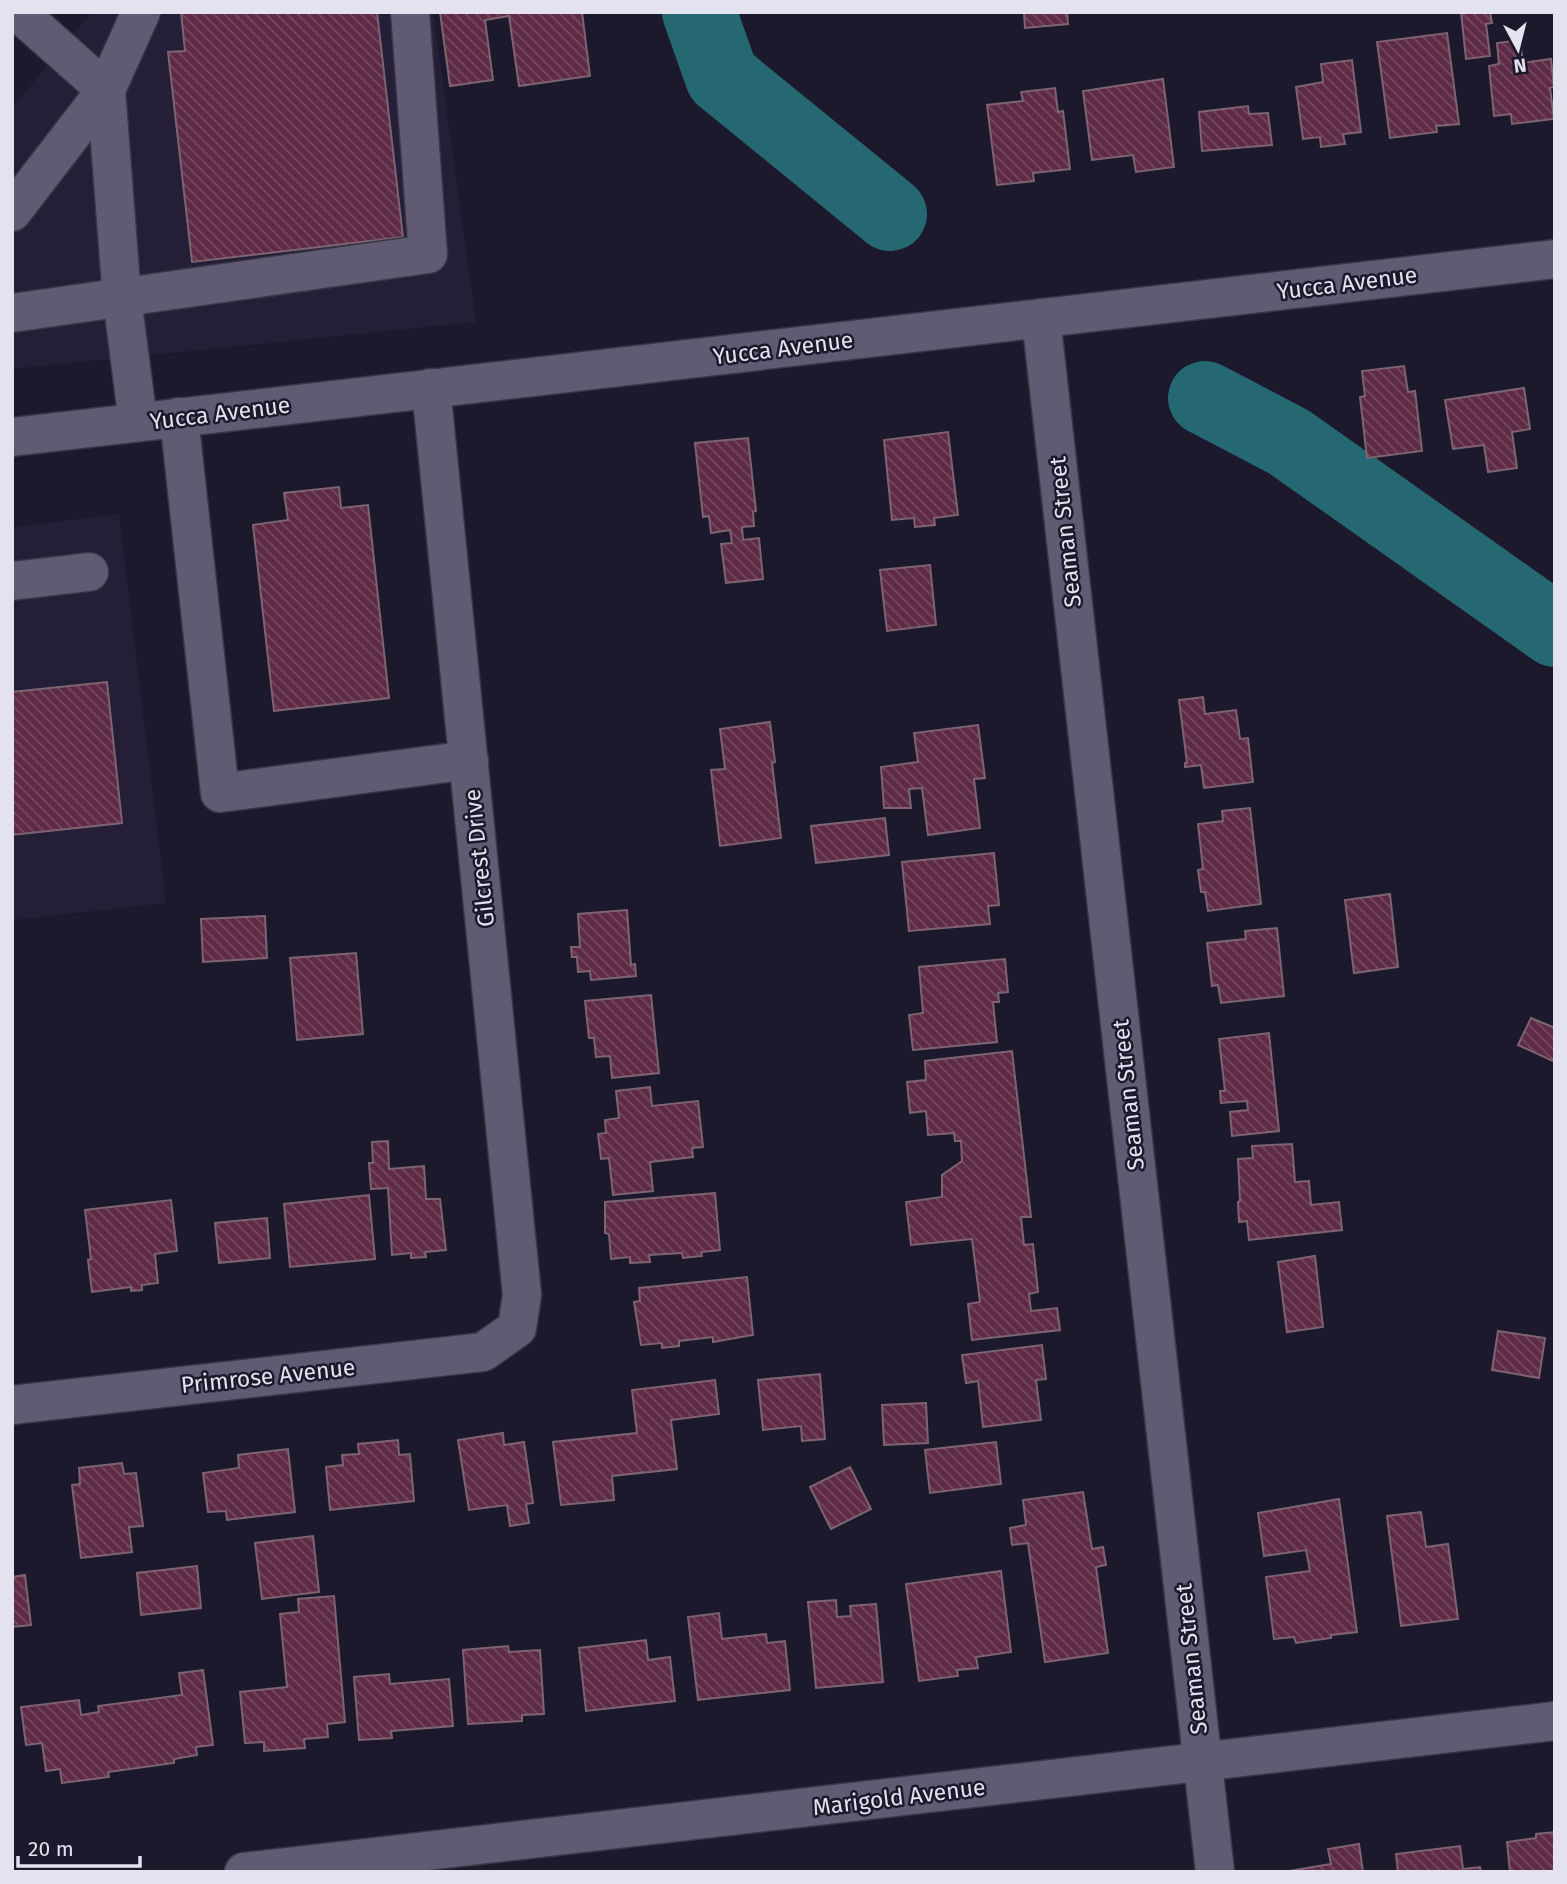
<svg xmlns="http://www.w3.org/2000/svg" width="1567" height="1884" viewBox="0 0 1567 1884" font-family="'Fira Sans',sans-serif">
	<defs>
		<pattern id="building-back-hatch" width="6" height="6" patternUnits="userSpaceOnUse" patternTransform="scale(1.75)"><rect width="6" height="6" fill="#5e2a46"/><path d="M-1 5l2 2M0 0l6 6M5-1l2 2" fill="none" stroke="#754961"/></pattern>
	</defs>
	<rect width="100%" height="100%" fill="#1d192c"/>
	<!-- built -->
	<g fill="#241e37">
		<path d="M92,12h341l43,310 -464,47v-261z"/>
		<path d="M119,514l47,389 -154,17v-393z"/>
	</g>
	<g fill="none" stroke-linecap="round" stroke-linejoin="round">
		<!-- river -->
		<g stroke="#266872" stroke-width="74">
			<path d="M699,12l23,65 168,137"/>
			<path d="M1205,398l84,44 266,188"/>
		</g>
	</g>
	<!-- building -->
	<g fill="url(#building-back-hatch)" stroke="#7d6470" stroke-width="2">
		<path d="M181,12h196l26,225 -211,25 -24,-210 17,-1z"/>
		<path d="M440,12h142l8,64 -71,10 -10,-70 -24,4 8,60 -43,6z"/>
		<path d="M1024,12h43l1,12 -43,4z"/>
		<path d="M1461,12h29l2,11 -6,1 4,32 -24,3z"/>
		<path d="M1447,33l12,91 -23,2 1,6 -47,6 -13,-96z"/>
		<path d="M1520,40l3,23 28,-4 3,28 -4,1 4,31 -42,5 -1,-10 -17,2 -5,-50 10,-2 -2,-21z"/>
		<path d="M1352,60l9,72 -18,2 2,10 -24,3 -1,-10 -17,2 -7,-52 27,-5 -2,-18z"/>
		<path d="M1163,79l11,88 -38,5 -3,-17 -41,5 -9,-69z"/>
		<path d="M1055,88l3,24 5,-1 7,58 -37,4 1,8 -37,4 -10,-80 36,-4 -2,-9z"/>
		<path d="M1248,106l1,8 19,-1 4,32 -70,6 -3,-39z"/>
		<path d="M1404,366l4,26 7,-1 7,60 -55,7 -7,-61 5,-1 -3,-25z"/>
		<path d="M1524,388l6,41 -18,3 5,36 -29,4 -4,-27 -31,4 -8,-49z"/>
		<path d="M948,432l10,83 -24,3 1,7 -20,2 -1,-9 -22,2 -8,-80z"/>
		<path d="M748,438l8,73 -3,1 1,14 -12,1 1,13 16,-2 4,41 -37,4 -5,-39 11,-1 -2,-13 -19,3 -2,-17 -6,1 -8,-74z"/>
		<path d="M339,487l2,21 27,-3 21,193 -115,13 -21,-186 35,-5 -4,-27z"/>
		<path d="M930,565l6,60 -49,6 -7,-61z"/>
		<path d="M107,682l15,141 -110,12v-143z"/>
		<path d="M1203,697l2,17 31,-4 4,29 8,-1 5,44 -49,6 -3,-23 -16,2v-4h2l-8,-63z"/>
		<path d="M770,722l5,40 -3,1 9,75 -61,8 -9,-76 14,-1 -5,-40z"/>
		<path d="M978,725l7,53 -11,1 6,49 -52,7 -6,-47 -13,1 2,19h-27l-3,-41 37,-5 -4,-29z"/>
		<path d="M1250,808l11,96 -53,7 -3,-19h-4l-3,-22 5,-1 -5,-45 25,-3 -1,-10z"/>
		<path d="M885,818l4,37 -73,8 -5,-37z"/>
		<path d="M994,853l5,52 -11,1 2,18 -81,7 -7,-69z"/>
		<path d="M1390,894l8,73 -44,6 -9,-73z"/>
		<path d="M627,910l4,55 4,-1 1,12 -45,4 -1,-9 -12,1 -1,-15h-5l-1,-10h9l-2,-33z"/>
		<path d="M265,916l2,42 -64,4 -2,-43z"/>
		<path d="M1277,928l7,68 -63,7 -3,-18 -6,1 -5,-43 39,-4 -1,-8z"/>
		<path d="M356,953l7,81 -66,6 -7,-82z"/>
		<path d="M1005,959l3,33 -10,1 1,9h-6l4,40 -84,8 -4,-35 14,-2 -4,-46z"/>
		<path d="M651,995l8,78 -47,5 -2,-22 -14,1 -2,-19h-5l-4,-37z"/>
		<path d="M1531,1018l24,10v34l-37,-17z"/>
		<path d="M1269,1033l10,98 -47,5 -2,-24 18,-2 -1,-9 -26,2 -1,-12h5l-6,-52z"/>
		<path d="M1012,1051l19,166h-10l3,28 9,-1 5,48 -9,2 2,17 26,-3 3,22 -88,10 -4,-36 12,-2 -8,-63 -61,6 -5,-43 36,-5v-22l20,-14 -1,-20h-6l-1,-8 -26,2 -2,-24 -16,2 -3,-31 19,-2 -1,-19z"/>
		<path d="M650,1087l2,19 46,-5 5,46 -11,1 1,9 -43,5 3,29 -40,4 -4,-37 -8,1 -3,-25 8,-1 -1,-13 14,-2 -3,-27z"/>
		<path d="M388,1141l1,28 35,-3 2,33h14l6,51 -21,2 1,5 -15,1v-5l-19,2 -4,-67 -17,1 -2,-26h4l-1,-21z"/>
		<path d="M1292,1144l3,38 14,-1 2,24 28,-3 3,28 -93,10 -2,-19 -8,1 -1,-20 2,-1 -2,-42 15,-1 -1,-12z"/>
		<path d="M715,1193l5,57 -19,2 1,4 -19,2 -1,-5 -33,2 1,7 -20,1v-6l-19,2 -2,-25 -4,-1v-31z"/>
		<path d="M369,1195l6,64 -85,8 -6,-63z"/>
		<path d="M171,1200l6,51 -22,3 3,29 -16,2v5l-11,1v-4l-39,5 -4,-32 3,-1 -6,-49z"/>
		<path d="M267,1218l3,40 -51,5 -4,-40z"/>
		<path d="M1315,1256l8,71 -36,5 -9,-70z"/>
		<path d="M747,1277l6,58 -40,7v-5l-34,4v5l-17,2v-5l-21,2 -7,-43 6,-1 -1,-13z"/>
		<path d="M1498,1331l47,7 -6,40 -47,-8z"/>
		<path d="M1042,1345l4,34 -10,1 5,40 -58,7 -5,-46 -12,2 -4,-28z"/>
		<path d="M820,1374l5,65 -23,2 -1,-15 -38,4 -5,-50z"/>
		<path d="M715,1380l4,34 -48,6 6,49 -65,7 2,24 -53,5 -8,-63 84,-9 -5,-43z"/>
		<path d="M926,1403l2,40 -44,2 -2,-40z"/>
		<path d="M503,1433l1,12 20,-3 9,61 -7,1 3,19 -19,3 -3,-21 -38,5 -11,-70z"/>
		<path d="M398,1440l1,15 11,-1 4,47 -84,9 -4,-43 17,-2 -1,-10 17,-1 -1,-10z"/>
		<path d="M996,1442l5,42 -71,9 -5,-43z"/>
		<path d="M288,1449l7,63 -68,8 -1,-9 -18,1 -5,-39 36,-5 -1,-13z"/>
		<path d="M122,1463l2,11 12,-1 7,53 -14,1 3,25 -51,6 -9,-73 8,-1 -1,-16z"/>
		<path d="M850,1467l21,42 -40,20 -21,-42z"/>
		<path d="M1083,1492l9,57 11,-2 3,18 -10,2 12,86 -63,9 -17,-119 -16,2 -2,-17 16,-3 -3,-25z"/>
		<path d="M1339,1499l18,133 -26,3v3l-35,5 -2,-6 -20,2 -8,-62 44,-6 -4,-21 -42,6 -6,-43z"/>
		<path d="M1421,1512l5,35 22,-3 10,75 -57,7 -14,-110z"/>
		<path d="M313,1536l6,56 -57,7 -7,-56z"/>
		<path d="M197,1566l4,42 -60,7 -4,-42z"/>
		<path d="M1001,1571l10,81 -35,5 2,11 -21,2 1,6 -39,5 -13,-97z"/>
		<path d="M25,1575l6,50 -19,2v-50z"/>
		<path d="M334,1596l11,126 -18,2 1,13 -24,2 1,9 -41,3v-9l-19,1 -5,-51 47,-5 -7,-73 19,-2 -1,-13z"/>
		<path d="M836,1600l1,17 14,-1 -1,-10 26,-2 7,78 -67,6 -8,-86z"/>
		<path d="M719,1613l3,26 44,-5 1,9 18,-2 5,49 -92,10 -10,-83z"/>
		<path d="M646,1640l2,20 22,-3 5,44 -89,10 -7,-63z"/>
		<path d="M508,1646l1,6 31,-2 4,64 -22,1v6l-54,3 -5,-74z"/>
		<path d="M203,1670l10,75 -17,2 1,8 -23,4v4l-66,9 1,5 -47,6 -2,-14 -14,2 -4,-28 -16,2 -5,-38 58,-7 2,15 18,-3 -1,-6 84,-11 -3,-22z"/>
		<path d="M389,1674l1,10 59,-5 4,47 -62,5 1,7 -33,2 -5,-63z"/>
		<path d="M1555,1832v40h-45l-3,-30 29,-4v-4z"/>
		<path d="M1359,1844l4,28h-80l48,-8 -3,-15z"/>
		<path d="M1460,1846l3,23 17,-2 1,5h-83l-2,-18z"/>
	</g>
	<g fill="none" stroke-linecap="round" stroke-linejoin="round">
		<!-- minor casing -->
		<g stroke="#383544" stroke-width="41">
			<g id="minor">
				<path d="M18,12l88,78 16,208 16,124"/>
				<path d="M12,212l94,-122 35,-78"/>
				<path d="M12,313l416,-59 -18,-242"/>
				<path d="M1041,318l174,1554"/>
				<path d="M179,417l41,376 249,-33"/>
				<path d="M12,437l1543,-178"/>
				<path d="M12,581l77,-9"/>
				<path d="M12,1405l471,-53 34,-24 5,-33 -91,-907"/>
				<path d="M244,1872l1311,-151"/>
			</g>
		</g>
		<!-- minor -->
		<use href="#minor" stroke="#605b72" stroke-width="38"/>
	</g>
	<g text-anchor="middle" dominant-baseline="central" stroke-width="5" stroke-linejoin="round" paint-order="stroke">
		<!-- street labels -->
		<g font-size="23" fill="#e4e2ef" stroke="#1d192c">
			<text transform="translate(1347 283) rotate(-7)">Yucca Avenue</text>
			<text transform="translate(783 348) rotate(-7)">Yucca Avenue</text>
			<text transform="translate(220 413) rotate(-7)">Yucca Avenue</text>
			<text transform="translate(1065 532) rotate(-96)">Seaman Street</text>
			<text transform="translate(479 858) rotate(-96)">Gilcrest Drive</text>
			<text transform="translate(1128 1095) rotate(-96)">Seaman Street</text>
			<text transform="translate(268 1376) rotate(-6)">Primrose Avenue</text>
			<text transform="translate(1191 1659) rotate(-96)">Seaman Street</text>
			<text transform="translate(899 1797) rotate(-7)">Marigold Avenue</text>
		</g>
	</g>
	<!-- border -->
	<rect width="1567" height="1884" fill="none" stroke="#e4e2ef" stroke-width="28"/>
	<!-- north arrow -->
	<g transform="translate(1518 49) rotate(173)" stroke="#1d192c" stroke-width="5" paint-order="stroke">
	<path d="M0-5L12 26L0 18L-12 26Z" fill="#e4e2ef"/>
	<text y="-10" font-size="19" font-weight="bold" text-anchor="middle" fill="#e4e2ef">N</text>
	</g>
	<!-- scale -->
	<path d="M18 1856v10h122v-10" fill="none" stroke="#e4e2ef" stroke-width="3.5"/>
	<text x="28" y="1856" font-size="21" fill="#e4e2ef" stroke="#1d192c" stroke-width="5" paint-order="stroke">20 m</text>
</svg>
